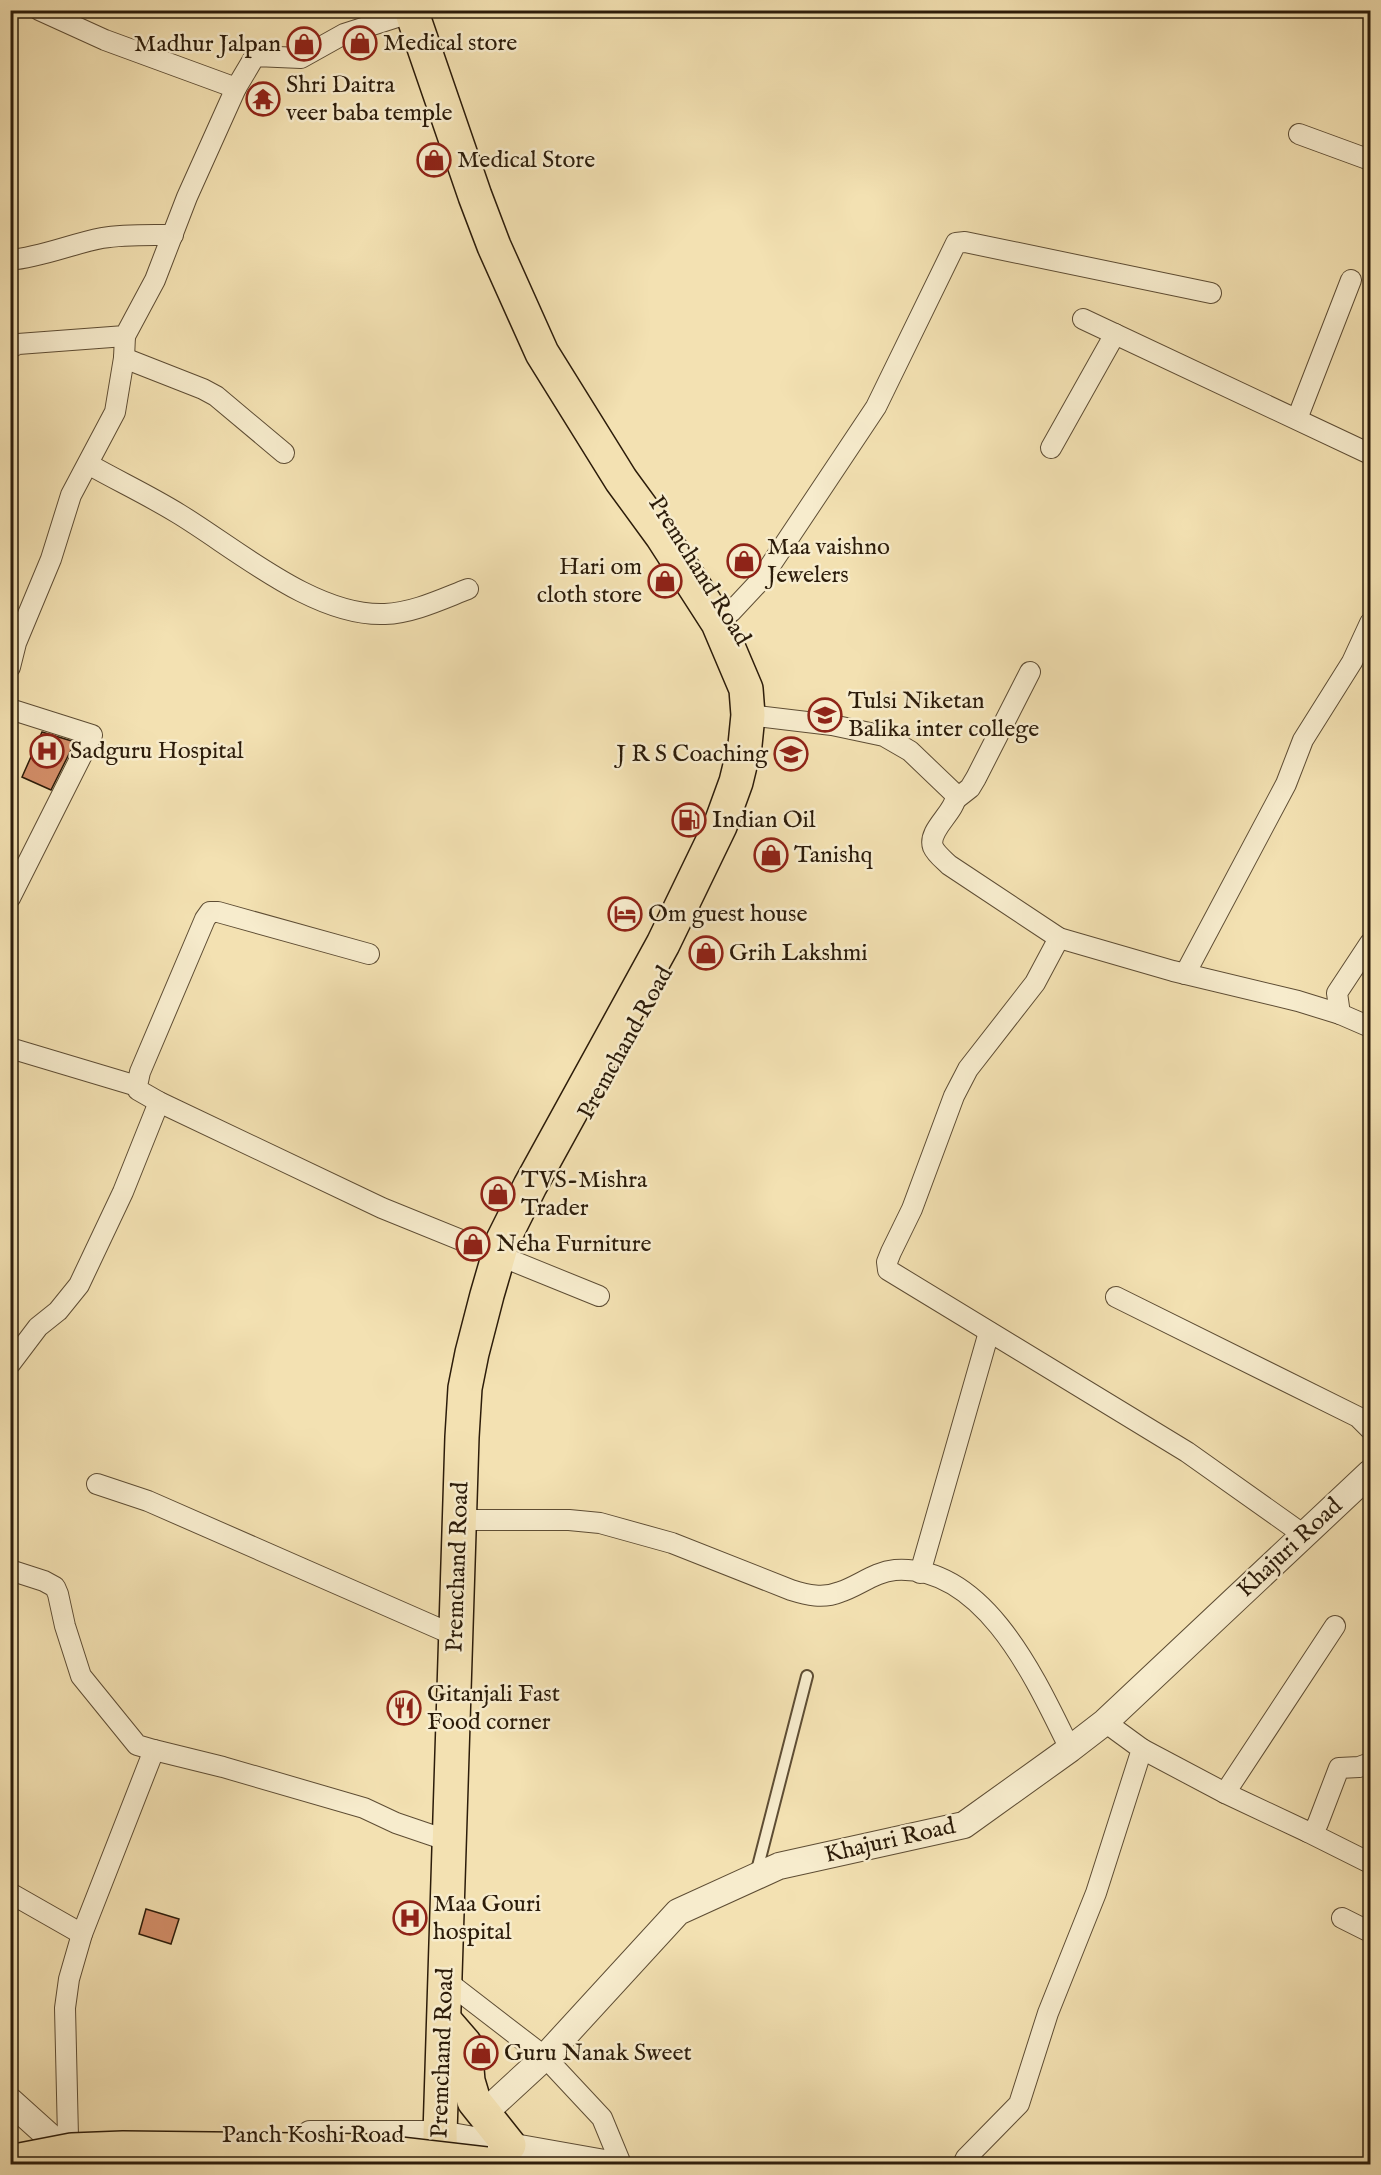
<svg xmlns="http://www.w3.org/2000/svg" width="1381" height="2175" viewBox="0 0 1381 2175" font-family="'IM FELL English',serif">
	<rect width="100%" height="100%" fill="#f3e1b2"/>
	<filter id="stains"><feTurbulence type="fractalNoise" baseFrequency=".00333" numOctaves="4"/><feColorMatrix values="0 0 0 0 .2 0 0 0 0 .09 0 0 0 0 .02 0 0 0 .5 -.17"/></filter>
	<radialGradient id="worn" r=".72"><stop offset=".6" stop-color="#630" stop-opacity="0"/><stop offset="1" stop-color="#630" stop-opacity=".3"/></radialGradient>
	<!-- building -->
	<g fill="#d38e69" stroke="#2c1c0a" stroke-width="1.5">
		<path d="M42,732l33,10 -24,48 -29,-13z"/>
		<path d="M146,1909l33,10 -8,25 -32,-10z"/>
	</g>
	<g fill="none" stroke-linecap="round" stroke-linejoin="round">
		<!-- service casing -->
		<g stroke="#5e4d34" stroke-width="14">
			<path id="service" d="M756,1874l51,-198"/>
		</g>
		<!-- minor casing -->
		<g stroke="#5e4d34" stroke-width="22">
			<g id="minor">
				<path d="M39,10l66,30 131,48 19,-32 46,2 43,-24 75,-24"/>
				<path d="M1299,134l71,26"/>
				<path d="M10,260c32,-3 61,-16 92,-22 23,-4 47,-3 71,-3"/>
				<path d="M1083,319l287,135"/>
				<path d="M10,348l8,-4 107,-8 30,-56 32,-83 49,-109"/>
				<path d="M124,358l79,31 13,7 68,57"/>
				<path d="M1297,419l54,-139"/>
				<path d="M1051,448l64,-114"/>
				<path d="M88,464c30,17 62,32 91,50 59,36 136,103 206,100 28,-1 57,-15 83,-25"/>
				<path d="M731,612l29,-31 116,-174 80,-164 9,-1 246,51"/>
				<path d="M10,667l6,-24 35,-84 20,-64 44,-83 9,-54 1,-22"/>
				<path d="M10,709l82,26 -82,163"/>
				<path d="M748,715l84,10 52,11 26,15 46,44c0,17 -29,35 -23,52 3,7 11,13 16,18l110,73 114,33 125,30 42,13 30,13"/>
				<path d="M956,799l14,-11 6,-10 54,-106"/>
				<path d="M1059,938l-24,45 -67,86 -14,27 -42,113 -21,43 -4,10 1,8 299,182 117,83"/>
				<path d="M369,954l-151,-42h-8l-5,7 -65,153 -3,14 1,4 21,12 223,106 217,88"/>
				<path d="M1185,974l101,-190 17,-44 49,-78 18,-39"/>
				<path d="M1340,1014l-3,-21 33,-50"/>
				<path d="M10,1048l127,38"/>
				<path d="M1116,1297l242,120 12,12"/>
				<path d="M10,1364l28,-37 20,-16 21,-26 44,-93 36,-90"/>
				<path d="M97,1484l51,17 308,135"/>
				<path d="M459,1520h110l31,3 72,20 119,47c16,5 32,9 49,2 19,-6 34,-20 55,-22 90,-6 142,112 175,179"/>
				<path d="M10,1570l34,11 11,6 3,7 7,32 16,50 56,69 17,5 -72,184 -13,45 -4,29 3,129"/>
				<path d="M920,1573l69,-241"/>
				<path d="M1142,1749l83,44 83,39 7,-3 3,-6 21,-55 20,-1 11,-4"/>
				<path d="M154,1750l69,17 141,41 32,15 53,18"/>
				<path d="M1225,1793l110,-167"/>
				<path d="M1308,1832l62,31"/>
				<path d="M10,1893l72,41"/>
				<path d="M1342,1918l28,14"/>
				<path d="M445,1980l100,77 57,61 19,46"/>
				<path d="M963,2164l3,-6 53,-54 29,-91 48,-120 46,-144 -37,-27"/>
			</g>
		</g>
		<!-- tertiary casing -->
		<g stroke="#5e4d34" stroke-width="28">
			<g id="tertiary">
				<path d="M10,2101l40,36 21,27"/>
				<path d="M483,2114l62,-57 133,-145 101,-46 185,-41 106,-76 35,-27 265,-249"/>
				<path d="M310,2134h130l170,30"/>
			</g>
		</g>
		<!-- trunk casing -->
		<g stroke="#2c1c0a" stroke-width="36">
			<g id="trunk">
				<path d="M411,10l64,186 19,50 48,107 79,127 41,56 56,87 28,66 2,26 -3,30 -9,37 -16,44 -57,118 -133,242 -27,54 -16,55 -15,58 -7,35 -3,49 -22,697 1,30"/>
				<path d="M446,2022l19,22 3,37 6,20 35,44"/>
			</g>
		</g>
		<!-- service -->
		<use href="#service" stroke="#f7eccd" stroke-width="10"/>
		<!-- minor -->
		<use href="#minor" stroke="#f7eccd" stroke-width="20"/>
		<!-- tertiary -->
		<use href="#tertiary" stroke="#f7eccd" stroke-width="26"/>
		<!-- trunk -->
		<use href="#trunk" stroke="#f3e1b2" stroke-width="33"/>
		<!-- trunk-bridge casing -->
		<g stroke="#2c1c0a" stroke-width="36" stroke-linecap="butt">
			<path id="trunk-bridge" d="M10,2162l62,-12 51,-2 251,3 112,13"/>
		</g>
		<!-- trunk-bridge -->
		<use href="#trunk-bridge" stroke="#f3e1b2" stroke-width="33"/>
	</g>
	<!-- icons -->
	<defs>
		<g id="shop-ring" transform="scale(1.725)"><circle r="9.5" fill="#f7eccd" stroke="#8f2418" stroke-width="1.5"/><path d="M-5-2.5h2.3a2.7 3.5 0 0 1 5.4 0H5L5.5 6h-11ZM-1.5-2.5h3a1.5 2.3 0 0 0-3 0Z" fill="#8f2418"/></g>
		<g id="temple-ring" transform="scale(1.725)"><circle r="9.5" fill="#f7eccd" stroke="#8f2418" stroke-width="1.5"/><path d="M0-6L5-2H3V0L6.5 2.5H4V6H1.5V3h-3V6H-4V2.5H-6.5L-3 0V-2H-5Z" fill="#8f2418"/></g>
		<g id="university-ring" transform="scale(1.725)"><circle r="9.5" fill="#f7eccd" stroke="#8f2418" stroke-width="1.5"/><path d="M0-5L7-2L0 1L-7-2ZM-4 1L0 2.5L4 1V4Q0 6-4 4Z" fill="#8f2418"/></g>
		<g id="hospital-ring" transform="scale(1.725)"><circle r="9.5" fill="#f7eccd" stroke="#8f2418" stroke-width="1.5"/><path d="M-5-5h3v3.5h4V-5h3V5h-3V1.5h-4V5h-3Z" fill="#8f2418"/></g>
		<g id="school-ring" transform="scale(1.725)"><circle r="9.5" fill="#f7eccd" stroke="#8f2418" stroke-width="1.5"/><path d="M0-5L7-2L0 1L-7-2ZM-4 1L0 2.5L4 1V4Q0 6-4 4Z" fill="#8f2418"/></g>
		<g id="fuel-ring" transform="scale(1.725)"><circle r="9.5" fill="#f7eccd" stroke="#8f2418" stroke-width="1.5"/><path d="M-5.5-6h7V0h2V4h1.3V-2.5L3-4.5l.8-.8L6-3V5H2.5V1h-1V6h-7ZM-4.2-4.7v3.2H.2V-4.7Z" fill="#8f2418"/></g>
		<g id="hotel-ring" transform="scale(1.725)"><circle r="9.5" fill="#f7eccd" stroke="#8f2418" stroke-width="1.5"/><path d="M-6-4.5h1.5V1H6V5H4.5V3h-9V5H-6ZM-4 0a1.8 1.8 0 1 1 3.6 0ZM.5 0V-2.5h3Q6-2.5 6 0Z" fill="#8f2418"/></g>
		<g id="restaurant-ring" transform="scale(1.725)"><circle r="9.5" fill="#f7eccd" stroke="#8f2418" stroke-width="1.5"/><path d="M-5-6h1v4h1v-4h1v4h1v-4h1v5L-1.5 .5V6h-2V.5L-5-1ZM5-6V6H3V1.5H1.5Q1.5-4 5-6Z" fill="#8f2418"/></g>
	</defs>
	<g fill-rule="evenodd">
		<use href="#shop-ring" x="360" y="43"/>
		<use href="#shop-ring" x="304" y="44"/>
		<use href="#temple-ring" x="263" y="99"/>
		<use href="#shop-ring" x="434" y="160"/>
		<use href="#shop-ring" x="744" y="561"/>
		<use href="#shop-ring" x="665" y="581"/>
		<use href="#university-ring" x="825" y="715"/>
		<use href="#hospital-ring" x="47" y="751"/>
		<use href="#school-ring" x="791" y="754"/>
		<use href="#fuel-ring" x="689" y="820"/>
		<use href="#shop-ring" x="771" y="855"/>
		<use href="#hotel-ring" x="625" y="914"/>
		<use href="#shop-ring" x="706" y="953"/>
		<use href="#shop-ring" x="498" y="1194"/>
		<use href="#shop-ring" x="473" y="1244"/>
		<use href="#restaurant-ring" x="404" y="1708"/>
		<use href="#hospital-ring" x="410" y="1918"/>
		<use href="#shop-ring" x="481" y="2053"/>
	</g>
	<g text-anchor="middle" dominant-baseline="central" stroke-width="5" stroke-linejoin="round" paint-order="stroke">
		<!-- poi labels -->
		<g font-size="24" fill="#2c1c0a" stroke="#f7eccd" text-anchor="start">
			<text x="383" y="43">Medical store</text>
			<text x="281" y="44" text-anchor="end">Madhur Jalpan</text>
			<text x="286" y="85">Shri Daitra<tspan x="286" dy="28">veer baba temple</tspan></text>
			<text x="457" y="160">Medical Store</text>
			<text x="767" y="547">Maa vaishno<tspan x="767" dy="28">Jewelers</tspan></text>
			<text x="642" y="567" text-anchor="end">Hari om<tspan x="642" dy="28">cloth store</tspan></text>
			<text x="848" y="701">Tulsi Niketan<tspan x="848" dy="28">Balika inter college</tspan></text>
			<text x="70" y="751">Sadguru Hospital</text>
			<text x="768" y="754" text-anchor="end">J R S Coaching</text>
			<text x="712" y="820">Indian Oil</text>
			<text x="794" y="855">Tanishq</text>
			<text x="648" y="914">Om guest house</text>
			<text x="729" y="953">Grih Lakshmi</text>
			<text x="521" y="1180">TVS-Mishra<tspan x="521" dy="28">Trader</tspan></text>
			<text x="496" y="1244">Neha Furniture</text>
			<text x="427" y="1694">Gitanjali Fast<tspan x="427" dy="28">Food corner</tspan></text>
			<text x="433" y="1904">Maa Gouri<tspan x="433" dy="28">hospital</tspan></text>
			<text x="504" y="2053">Guru Nanak Sweet</text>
		</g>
		<!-- street labels -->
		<g font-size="24" fill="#2c1c0a" stroke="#f7eccd">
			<text transform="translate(699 571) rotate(58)">Premchand Road</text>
			<text transform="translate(626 1043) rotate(-61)">Premchand Road</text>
			<text transform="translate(1290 1548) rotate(-43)">Khajuri Road</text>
			<text transform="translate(458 1567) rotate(-88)">Premchand Road</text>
			<text transform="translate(890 1841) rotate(-13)">Khajuri Road</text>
			<text transform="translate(443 2053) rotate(-88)">Premchand Road</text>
			<text x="313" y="2135">Panch Koshi Road</text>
		</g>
	</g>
	<!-- margin -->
	<rect width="1381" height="2175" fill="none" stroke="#f3e1b2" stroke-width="36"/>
	<rect x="12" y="12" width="1357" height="2151" fill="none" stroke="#2c1c0a" stroke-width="3"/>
	<rect x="18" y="18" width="1345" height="2139" fill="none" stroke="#2c1c0a" stroke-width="1.5"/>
	<rect width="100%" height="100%" filter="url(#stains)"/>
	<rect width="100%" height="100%" fill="url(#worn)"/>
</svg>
